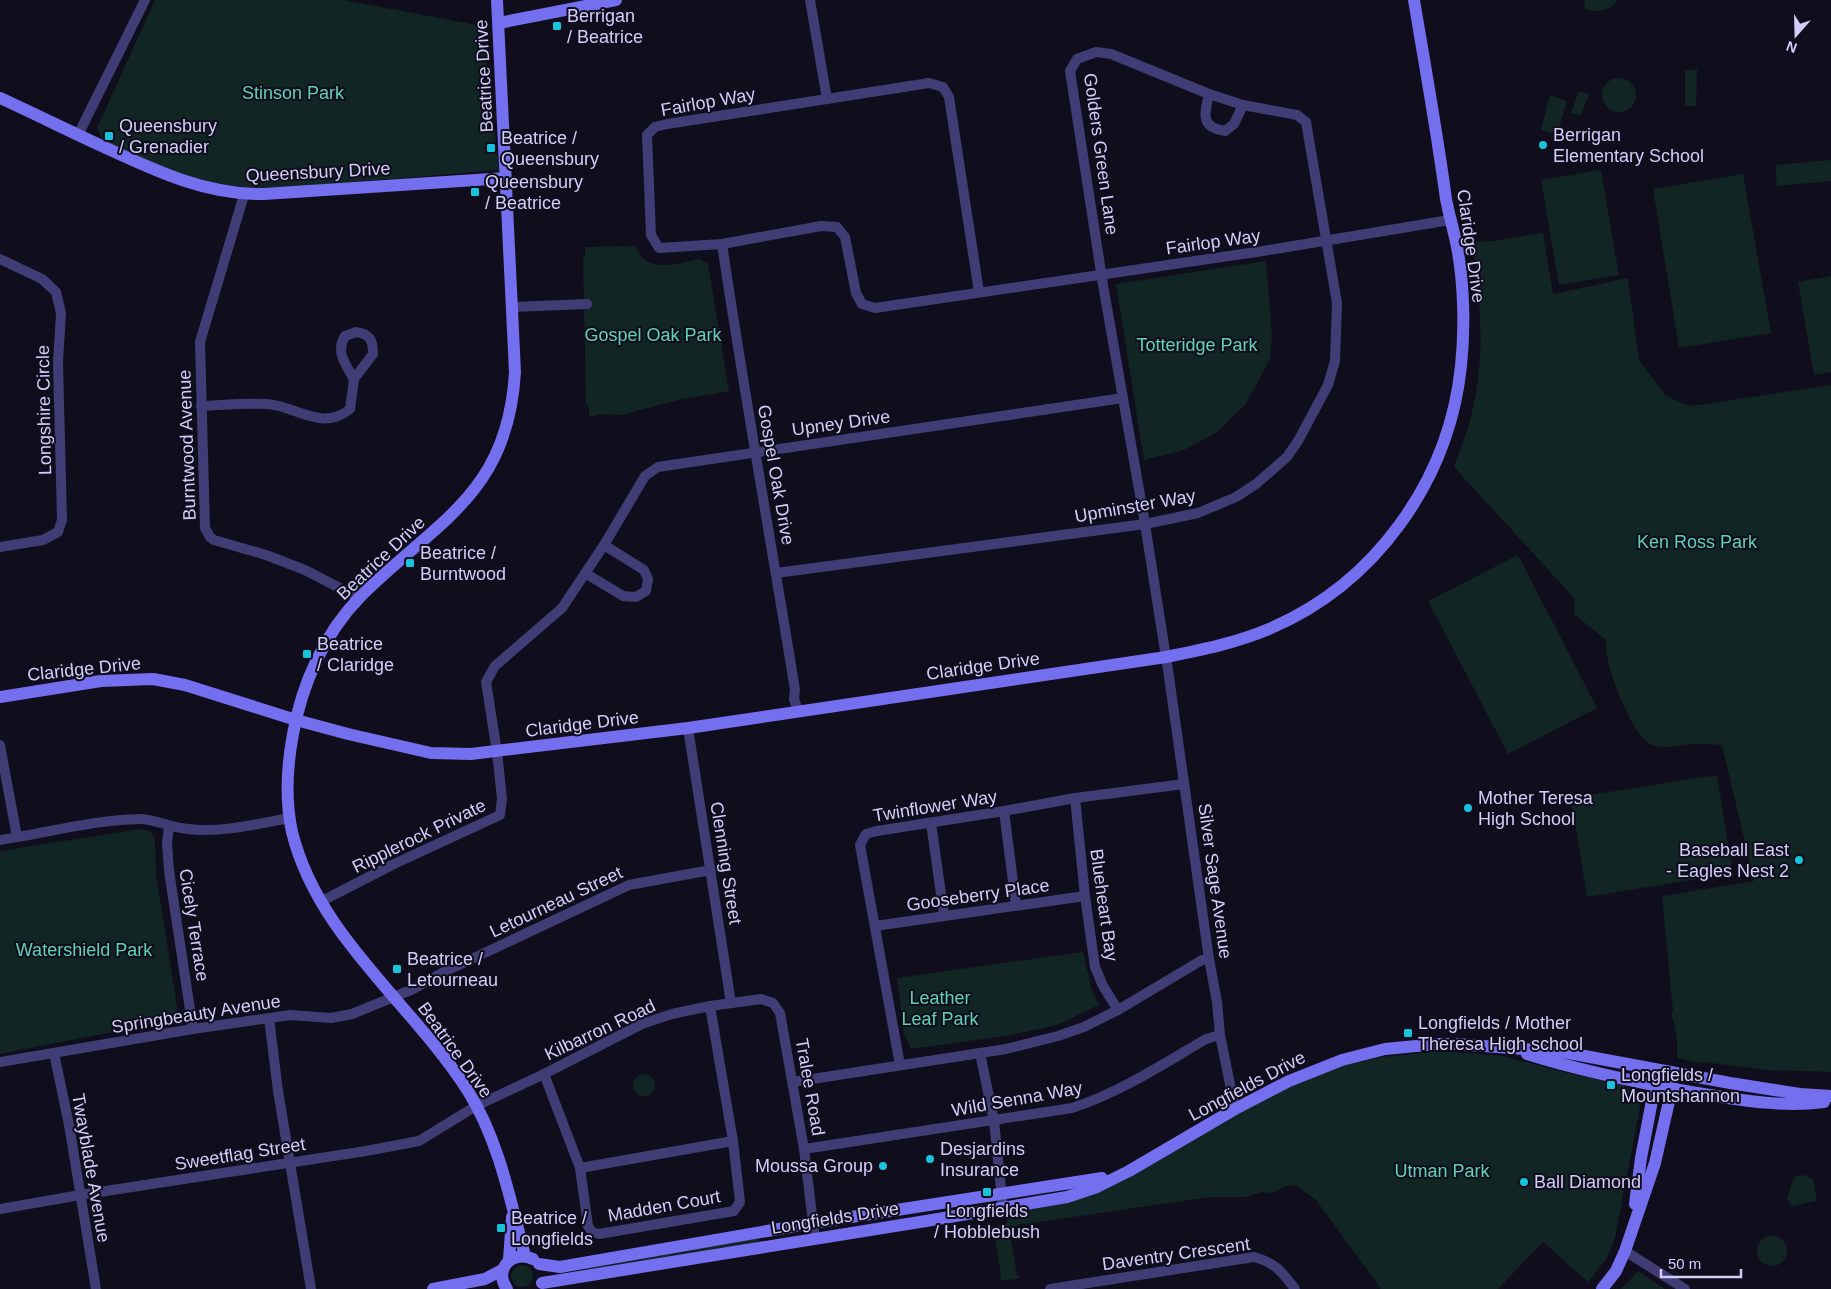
<svg xmlns="http://www.w3.org/2000/svg" width="1831" height="1289" viewBox="0 0 1831 1289" font-family="Helvetica,sans-serif">
	<rect width="100%" height="100%" fill="#100d1c"/>
	<!-- green -->
	<g fill="#112524">
		<path d="M155,0h189l138,26 17,144 -205,17 -39,1 -35,-4 -35,-9 -46,-17 -36,-18 -6,-12z"/>
		<path d="M1584,0h33c-5,12 -22,13 -32,9z"/>
		<path d="M1697,69l-1,37h-11v-35z"/>
		<circle cx="1619" cy="95" r="17"/>
		<path d="M1579,91l10,3 -8,22 -10,-3z"/>
		<path d="M1550,95l17,6 -10,34 -16,-5z"/>
		<path d="M1831,160v21l-54,5 -2,-21z"/>
		<path d="M1601,170l18,105 -60,10 -18,-105z"/>
		<path d="M1743,174l28,159 -92,15 -26,-159z"/>
		<path d="M1543,233l10,61 75,-16 11,82 26,35 16,8 11,3 139,-21v687l-63,-2 -66,-8 -2,1 -22,-5c-2,-5 -1,-7 -1,-12 0,-10 -2,-22 -6,-32l2,-3 -11,-115 92,-15 -32,-136c-10,-1 -21,-1 -31,-1 -11,1 -23,5 -34,2 -7,-1 -12,-5 -16,-10 -14,-16 -38,-75 -35,-96l-32,-26 1,-15 -121,-132c6,-18 14,-37 18,-55 14,-57 8,-113 1,-170l21,-1z"/>
		<path d="M635,246c2,4 5,10 9,13 15,12 39,3 56,0l8,5 21,127 -51,9 -56,15 -20,-1 -13,3v-8l-3,-6 -3,-143 2,-5v-8z"/>
		<path d="M1266,261l6,75 -2,23 -25,46 -29,28 -32,17 -40,10 -28,-176z"/>
		<path d="M1831,276v96l-17,3 -16,-93z"/>
		<path d="M1518,555l79,153 -89,46 -80,-153z"/>
		<path d="M1717,775l16,98 -146,24 -16,-99z"/>
		<path d="M140,829l10,2 5,8 1,36 22,137 -5,8 -173,34v-203z"/>
		<path d="M1083,952l9,39 7,14 -42,20 -46,10 -100,14 -7,-15 -7,-56z"/>
		<path d="M1433,1052h21l49,4 60,16 60,13 9,5 9,12 -26,136 -8,20 -19,24 -45,-40 -45,47h-117l-65,-89 -21,-15 -12,2 -10,6 -11,-1 -16,5h-36l-193,28 -7,9 7,41 4,3 -22,3 2,-4 -6,-41 -12,-8 24,-4 -1,-10 63,-12 216,-114 53,-21 43,-10z"/>
		<circle cx="644" cy="1085" r="11"/>
		<path d="M1800,1175l7,1 7,5 3,20 -25,5 -5,-7 7,-22z"/>
		<circle cx="1772" cy="1251" r="15"/>
		<path d="M758,1237l1,4 -20,7 -134,20 -31,3 -1,-2z"/>
		<circle cx="522" cy="1276" r="11"/>
		<path d="M1638,1271l27,18h-44z"/>
	</g>
	<g fill="none" stroke-linecap="round" stroke-linejoin="round">
		<!-- street -->
		<g stroke="#403d76" stroke-width="10">
			<path d="M810,0l17,99"/>
			<path d="M1209,94c-4,19 -10,33 16,37l9,-7 9,-19"/>
			<path d="M78,135l67,-135"/>
			<path d="M244,195l-44,147 5,186 5,9 4,3 52,15 39,15 54,28"/>
			<path d="M722,244c22,149 49,297 73,446l-1,9 4,12"/>
			<path d="M0,259l42,20 14,13 5,21 -3,49 4,158 -4,12 -15,8 -43,7"/>
			<path d="M979,292l-30,-195 -6,-10 -14,-4 -262,41 -12,3 -8,8 4,100 8,13 63,-4 99,-18 16,1 8,10 11,56 6,11 13,4 388,-57 187,-31"/>
			<path d="M512,307l75,-3"/>
			<path d="M201,406c22,-1 44,-3 66,-2 30,2 55,28 83,5l4,-30 19,-25c0,-14 -3,-20 -17,-22l-11,4c-10,16 1,29 9,43"/>
			<path d="M585,573l38,23 13,1 10,-6 2,-12 -4,-9 -40,-25"/>
			<path d="M776,573l369,-49 53,-11 38,-16 20,-13 31,-27 11,-16 30,-56 7,-24 2,-58 -31,-181 -9,-7 -54,-10 -34,-11 -98,-40 -15,-2 -19,7 -7,12 33,214 40,227 2,12 23,146 41,289 8,43 3,33 15,74"/>
			<path d="M688,728l43,275"/>
			<path d="M0,745l17,92"/>
			<path d="M1075,798l10,98 10,71 8,19 15,24"/>
			<path d="M1004,811l12,94"/>
			<path d="M931,823l13,92"/>
			<path d="M169,826l-2,17 2,28 24,158"/>
			<path d="M0,840c46,-7 93,-20 140,-21 14,0 33,9 48,10 33,4 69,-5 102,-11"/>
			<path d="M322,901l72,-37 106,-49 2,-16 -5,-47 -11,-70 9,-16 67,-58 42,-63 41,-69 13,-9 465,-69"/>
			<path d="M875,926l210,-30"/>
			<path d="M269,1018l9,73 33,198"/>
			<path d="M54,1053l15,72 27,164"/>
			<path d="M980,1053l14,68 9,87"/>
			<path d="M0,1062l193,-33 97,-14 41,3 21,-4 59,-24 35,-19 183,-86 82,-15"/>
			<path d="M900,1065l-40,-220 6,-11 11,-3 127,-20 71,-13 109,-14"/>
			<path d="M544,1074l36,94 8,58 4,6 7,2 135,-23 6,-9 -7,-61 -23,-135"/>
			<path d="M793,1082l213,-33 52,-13 26,-9 34,-17 84,-50 7,-1"/>
			<path d="M804,1149l268,-41c49,-16 91,-44 134,-69l14,-4"/>
			<path d="M580,1168l153,-27"/>
			<path d="M0,1209l80,-14 286,-44 53,-10 57,-35 68,-32 98,-50 30,-10 38,-8 51,-7 12,4 7,10 24,136 11,90"/>
			<path d="M1625,1251l60,38"/>
			<path d="M1050,1289l204,-32c22,6 28,15 41,32"/>
		</g>
		<!-- secondary -->
		<g stroke="#746fef" stroke-width="12">
			<path d="M497,0l18,372c-7,123 -79,149 -155,225 -36,37 -58,87 -67,137 -6,32 -8,66 -1,98 26,105 120,171 176,259 31,50 42,108 57,165"/>
			<path d="M499,23l117,-23"/>
			<path d="M0,98c35,16 69,33 104,49 52,24 102,48 160,47l242,-16"/>
			<path d="M0,697l101,-16 52,-2 32,6 111,35 52,14 83,19 40,1 217,-26 478,-71c35,-7 70,-14 103,-28 106,-45 180,-148 192,-263 4,-36 3,-83 -4,-119 -3,-16 -8,-32 -11,-48 -9,-67 -21,-133 -32,-199"/>
			<path d="M1527,1054c54,17 108,28 164,38 44,7 88,16 133,10"/>
			<path d="M1635,1204l6,-46 14,-73 4,-5"/>
			<path d="M509,1260l3,-43"/>
			<path d="M539,1264l21,3 253,-44 289,-45"/>
			<path d="M542,1283l384,-62 141,-24 30,-10 32,-16 106,-62 54,-28 53,-21 43,-11 52,-5h21l105,8 167,31 70,11 31,2"/>
			<path d="M433,1289l52,-10 17,-9"/>
			<path d="M507,1289c-14,-19 5,-40 26,-30"/>
			<path d="M1602,1289l14,-18 9,-20 30,-88 17,-75 -2,-8"/>
		</g>
	</g>
	<!-- markers -->
	<g fill="#18c4db" stroke="#100d1c" stroke-width="2">
		<rect x="552" y="21" width="10" height="10" rx="2.5"/>
		<rect x="104" y="131" width="10" height="10" rx="2.5"/>
		<circle cx="1543" cy="145" r="5"/>
		<rect x="486" y="143" width="10" height="10" rx="2.5"/>
		<rect x="470" y="187" width="10" height="10" rx="2.5"/>
		<rect x="405" y="558" width="10" height="10" rx="2.5"/>
		<rect x="302" y="649" width="10" height="10" rx="2.5"/>
		<circle cx="1468" cy="808" r="5"/>
		<circle cx="1799" cy="860" r="5"/>
		<rect x="392" y="964" width="10" height="10" rx="2.5"/>
		<rect x="1403" y="1028" width="10" height="10" rx="2.5"/>
		<rect x="1606" y="1080" width="10" height="10" rx="2.5"/>
		<circle cx="930" cy="1159" r="5"/>
		<circle cx="883" cy="1166" r="5"/>
		<circle cx="1524" cy="1182" r="5"/>
		<rect x="982" y="1187" width="10" height="10" rx="2.5"/>
		<rect x="496" y="1223" width="10" height="10" rx="2.5"/>
	</g>
	<g text-anchor="middle" dominant-baseline="central" stroke-width="4" stroke-linejoin="round" paint-order="stroke">
		<!-- poi labels -->
		<g font-size="18" fill="#d3cdfa" stroke="#100d1c" text-anchor="start">
			<text x="567" y="16">Berrigan<tspan x="567" dy="21">/ Beatrice</tspan></text>
			<text x="119" y="126">Queensbury<tspan x="119" dy="21">/ Grenadier</tspan></text>
			<text x="1553" y="135">Berrigan<tspan x="1553" dy="21">Elementary School</tspan></text>
			<text x="501" y="138">Beatrice /<tspan x="501" dy="21">Queensbury</tspan></text>
			<text x="485" y="182">Queensbury<tspan x="485" dy="21">/ Beatrice</tspan></text>
			<text x="420" y="553">Beatrice /<tspan x="420" dy="21">Burntwood</tspan></text>
			<text x="317" y="644">Beatrice<tspan x="317" dy="21">/ Claridge</tspan></text>
			<text x="1478" y="798">Mother Teresa<tspan x="1478" dy="21">High School</tspan></text>
			<text x="1789" y="850" text-anchor="end">Baseball East<tspan x="1789" dy="21">- Eagles Nest 2</tspan></text>
			<text x="407" y="959">Beatrice /<tspan x="407" dy="21">Letourneau</tspan></text>
			<text x="1418" y="1023">Longfields / Mother<tspan x="1418" dy="21">Theresa High school</tspan></text>
			<text x="1621" y="1075">Longfields /<tspan x="1621" dy="21">Mountshannon</tspan></text>
			<text x="940" y="1149">Desjardins<tspan x="940" dy="21">Insurance</tspan></text>
			<text x="873" y="1166" text-anchor="end">Moussa Group</text>
			<text x="1534" y="1182">Ball Diamond</text>
			<text x="987" y="1211" text-anchor="middle">Longfields<tspan x="987" dy="21">/ Hobblebush</tspan></text>
			<text x="511" y="1218">Beatrice /<tspan x="511" dy="21">Longfields</tspan></text>
		</g>
		<!-- street labels -->
		<g font-size="18" fill="#d3cdfa" stroke="#100d1c">
			<text transform="translate(484 76) rotate(-93)">Beatrice Drive</text>
			<text transform="translate(708 102) rotate(-10)">Fairlop Way</text>
			<text transform="translate(1101 154) rotate(82)">Golders Green Lane</text>
			<text transform="translate(318 172) rotate(-3)">Queensbury Drive</text>
			<text transform="translate(1213 242) rotate(-8)">Fairlop Way</text>
			<text transform="translate(1471 246) rotate(82)">Claridge Drive</text>
			<text transform="translate(44 410) rotate(-91)">Longshire Circle</text>
			<text transform="translate(841 423) rotate(-8)">Upney Drive</text>
			<text transform="translate(187 445) rotate(-92)">Burntwood Avenue</text>
			<text transform="translate(776 475) rotate(80)">Gospel Oak Drive</text>
			<text transform="translate(1135 506) rotate(-10)">Upminster Way</text>
			<text transform="translate(381 558) rotate(-43)">Beatrice Drive</text>
			<text transform="translate(983 666) rotate(-8)">Claridge Drive</text>
			<text transform="translate(84 669) rotate(-6)">Claridge Drive</text>
			<text transform="translate(582 724) rotate(-7)">Claridge Drive</text>
			<text transform="translate(935 806) rotate(-9)">Twinflower Way</text>
			<text transform="translate(419 836) rotate(-26)">Ripplerock Private</text>
			<text transform="translate(726 863) rotate(81)">Clenning Street</text>
			<text transform="translate(1215 881) rotate(82)">Silver Sage Avenue</text>
			<text transform="translate(978 895) rotate(-8)">Gooseberry Place</text>
			<text transform="translate(556 902) rotate(-25)">Letourneau Street</text>
			<text transform="translate(1104 905) rotate(82)">Blueheart Bay</text>
			<text transform="translate(194 925) rotate(81)">Cicely Terrace</text>
			<text transform="translate(196 1014) rotate(-9)">Springbeauty Avenue</text>
			<text transform="translate(600 1030) rotate(-25)">Kilbarron Road</text>
			<text transform="translate(455 1050) rotate(54)">Beatrice Drive</text>
			<text transform="translate(1247 1086) rotate(-28)">Longfields Drive</text>
			<text transform="translate(810 1087) rotate(80)">Tralee Road</text>
			<text transform="translate(1017 1099) rotate(-10)">Wild Senna Way</text>
			<text transform="translate(240 1154) rotate(-9)">Sweetflag Street</text>
			<text transform="translate(91 1168) rotate(80)">Twayblade Avenue</text>
			<text transform="translate(664 1206) rotate(-10)">Madden Court</text>
			<text transform="translate(835 1218) rotate(-9)">Longfields Drive</text>
			<text transform="translate(1176 1254) rotate(-8)">Daventry Crescent</text>
		</g>
		<!-- park labels -->
		<g font-size="18" fill="#62d0b7" stroke="#100d1c">
			<text x="293" y="93">Stinson Park</text>
			<text x="653" y="335">Gospel Oak Park</text>
			<text x="1197" y="345">Totteridge Park</text>
			<text x="1697" y="542">Ken Ross Park</text>
			<text x="84" y="950">Watershield Park</text>
			<text x="940" y="998">Leather<tspan x="940" dy="21">Leaf Park</tspan></text>
			<text x="1442" y="1171">Utman Park</text>
		</g>
	</g>
	<!-- north arrow -->
	<g transform="translate(1796 35) rotate(200)" stroke="#100d1c" stroke-width="4" paint-order="stroke">
	<path d="M0-4L9 19L0 12L-9 19Z" fill="#d3cdfa"/>
	<text y="-8" font-size="14" font-weight="bold" text-anchor="middle" fill="#d3cdfa">N</text>
	</g>
	<!-- scale -->
	<path d="M1661 1269v8h80v-8" fill="none" stroke="#d3cdfa" stroke-width="2.5"/>
	<text x="1668" y="1269" font-size="15" fill="#d3cdfa" stroke="#100d1c" stroke-width="4" paint-order="stroke">50 m</text>
</svg>
